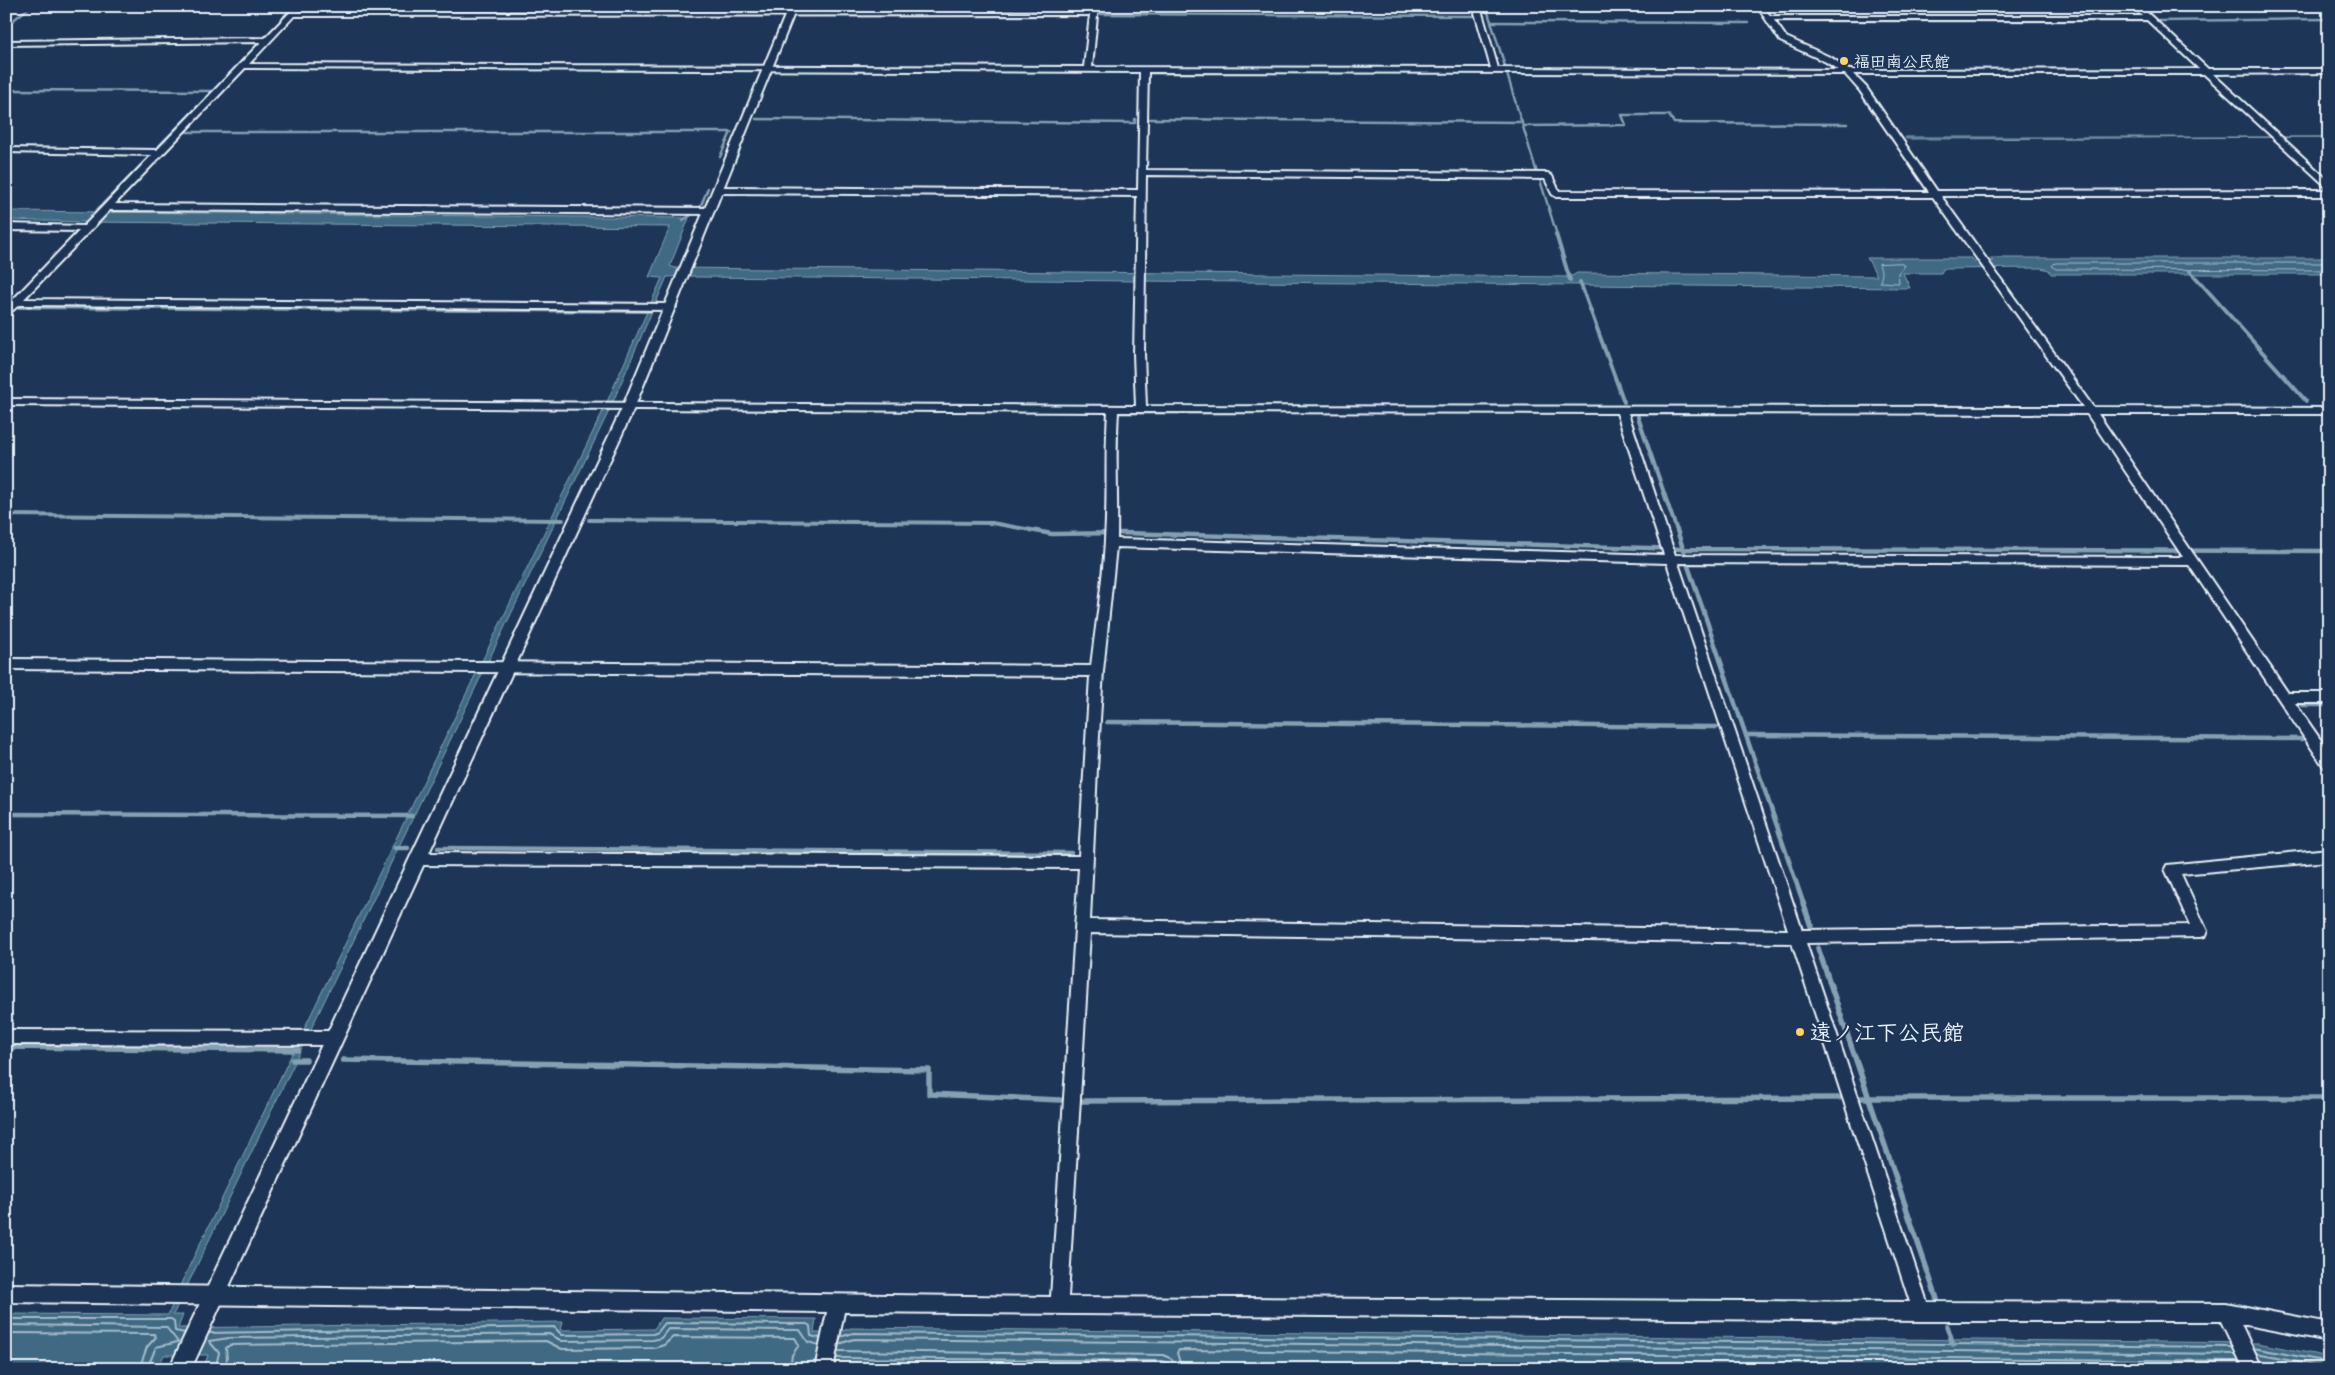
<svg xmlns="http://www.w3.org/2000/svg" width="2335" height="1375" viewBox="0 0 2335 1375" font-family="Sriracha,'Klee One',sans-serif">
	<rect width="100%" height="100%" fill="#1d3557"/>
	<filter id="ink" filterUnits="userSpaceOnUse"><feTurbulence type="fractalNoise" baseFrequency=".02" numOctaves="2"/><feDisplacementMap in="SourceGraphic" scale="10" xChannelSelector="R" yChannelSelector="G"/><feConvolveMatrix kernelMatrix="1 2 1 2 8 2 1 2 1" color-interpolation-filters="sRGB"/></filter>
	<g filter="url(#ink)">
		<!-- water -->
		<g fill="#3f6b84" stroke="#83a1b2">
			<path d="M1905,137h424l-423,2z"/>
			<path d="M6,211l683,7 -19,48 5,2 895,9 7,-4 300,3 -10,-18h105l2,3h19l-3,-3h339v16h-278l-2,-4 -8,-2 -98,1 -2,4h-38l7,15 -1215,-11v-1l-28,1 -59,136 -435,902h10l-5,13 385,-6 -2,8 93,-1 7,-11 155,1 -2,14h22l15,-5 1407,15 71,14v12h-935l-584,-8 -1,8h-606l5,-14h-44l-6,13 -152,-1v-53l162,1 15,-36 419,-866 60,-135 -13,-1 21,-50 -588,-5 -76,-2z"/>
		</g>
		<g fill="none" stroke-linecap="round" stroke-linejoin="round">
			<!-- shore-far1 -->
			<g stroke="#a4bbca" stroke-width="1">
				<path d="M1902,263l2,3 -6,7 1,10 -19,-1 2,-8 -3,-10z"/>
				<path d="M2329,263h-274l-3,3 4,3 273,1"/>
			</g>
			<!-- shore -->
			<g stroke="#a4bbca" stroke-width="2">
				<path d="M6,1319h165l3,2 1,10 10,2"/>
				<path d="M6,1325l160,2 12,15 -22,5 -9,22"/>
				<path d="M6,1333l148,1 2,3 -9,10 -8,22"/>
				<path d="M209,1333l345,-6 8,8 91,-1 5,-2 7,-9 142,1 3,2 1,10 9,2"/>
				<path d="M840,1337l13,-4 1379,14"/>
				<path d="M839,1344l15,-5 1381,15"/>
				<path d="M2253,1348l76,14"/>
				<path d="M838,1351l325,4 9,4 3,10"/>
				<path d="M2256,1354l73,14"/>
				<path d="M836,1358l326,3 5,2 1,6"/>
				<path d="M215,1369l4,-16 -10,-12 20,-3 320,-4 13,7 91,-1 8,-2 7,-9 132,1 8,12 11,3"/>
				<path d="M223,1369l4,-10 -1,-11 4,-3 316,-4 16,8 92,-1 10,-3 9,-8 122,1 4,7 -7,10 -2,14"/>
				<path d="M1182,1369l-5,-16 2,-3 1060,11"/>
			</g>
			<!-- stream-far3 -->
			<g stroke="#83a1b2" stroke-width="2.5">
				<path d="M1486,6l19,60"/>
				<path d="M780,11l2,-5"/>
				<path d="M1098,14l376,2"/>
				<path d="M284,16l10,-10"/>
				<path d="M296,16h486"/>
				<path d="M797,16h289"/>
				<path d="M1778,21h368"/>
				<path d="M2156,21l173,-2"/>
				<path d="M1491,22l257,1"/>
				<path d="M6,26l25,-20"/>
				<path d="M1507,74l30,99"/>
				<path d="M6,90l207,1 -58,59"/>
				<path d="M756,119l379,4v-4"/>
				<path d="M1150,119l372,3"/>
				<path d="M1523,126l103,-1 -4,-10h47l5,8 173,1"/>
				<path d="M187,132h544l-11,25"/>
				<path d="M1540,180l17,55"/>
				<path d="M700,208l8,-20"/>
				<path d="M90,217l60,-61"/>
				<path d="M683,220l10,-6"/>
			</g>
			<!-- stream-far2 -->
			<g stroke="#83a1b2" stroke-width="4">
				<path d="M1556,234l14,46"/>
				<path d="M2190,271l116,130"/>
				<path d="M1580,282l44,120"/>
				<path d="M19,307l631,4"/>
				<path d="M1638,417l39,114"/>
				<path d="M6,515l557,5"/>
				<path d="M589,520l403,3 45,8"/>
			</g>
			<!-- stream-far1 -->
			<g stroke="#83a1b2" stroke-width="4.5">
				<path d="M1030,530l22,4 70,-1 561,16 646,2"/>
				<path d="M1677,530l8,25"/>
				<path d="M1688,566l116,339"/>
				<path d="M2303,705h26"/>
				<path d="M1107,722l610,5"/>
				<path d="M1746,735l556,4"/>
				<path d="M6,814l406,2"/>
				<path d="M395,848h13"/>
				<path d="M438,848l633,5"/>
			</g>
			<!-- stream -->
			<g stroke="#83a1b2" stroke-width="5.5">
				<path d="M1803,903l8,23"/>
				<path d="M1818,948l119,351"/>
				<path d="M6,1047l292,3"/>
				<path d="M293,1060h13"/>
				<path d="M343,1060l586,10v24l131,6"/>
				<path d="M1858,1098h471"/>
				<path d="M1082,1101l757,-3"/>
				<path d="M1947,1326l6,18"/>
			</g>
			<!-- minor casing -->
			<g stroke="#e8f1f8" stroke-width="4">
				<g id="minor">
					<path d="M296,6l6,2 -4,4 792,-1v-5h8l-6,61 399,1 -18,-62h7l18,62 340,2 -12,-8 -46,-21 -23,-35h7l6,10h372l-9,-10h7l68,63h121v4l-116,1 116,107v8l-125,-115h-351l13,13 71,104 392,-1v6h-388l152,211 236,1v6h-231l190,279h41v10h-34l34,49v16l-5,-1 -135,-202 -511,-2 124,367 388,-5 -25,-56 2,-4 162,-16v12l-148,13 26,57 -2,5 -5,1 -394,6 121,359 299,1 103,20v18l-88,-17 21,45h-18l-23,-48h-299l-1078,-9 -11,57h-18l12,-57 -821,-10v-18l1045,13 28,-429 -661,-3 -5,-2 -2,-4 2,-4 5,-2 661,3 11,-180 -1084,-7v-10l1085,7c5,-42 12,-84 14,-126 3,-43 0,-85 3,-128l-1102,-7v-6l1130,7 -2,-52 3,-158 -418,-3 -4,-3 4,-3 419,3 2,-118 -895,-4 -130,136 595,4 4,3 -4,3 -600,-4 -86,89 647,5 5,3 -5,3 -652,-5 -13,11v-9l73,-76 -73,-1v-6l78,2 68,-71 -146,-3v-4l151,2 104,-108 -255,3v-4l259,-3zM1090,15l-6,52 -835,-3 45,-48zM1774,20h373l52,49 -350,1 -17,-12 -46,-21zM1148,72l697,2 15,17 69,101 -370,-1 -7,-15 -4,-3 -402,-3zM1146,175l399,4 7,15 4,3h377l150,210 -937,-1 -2,-52zM1118,412l499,1 47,142 -547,-16c1,-42 -2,-84 1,-127zM1628,413l459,1 96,143 -508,-2zM1116,547l551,16 121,367 -698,-10 7,-151 6,-98zM1090,933l702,10 118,359 -842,-5z"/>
					<path d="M6,1030l328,1 5,2 3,5 -3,5 -5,2 -328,-1z"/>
				</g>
			</g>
			<!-- tertiary casing -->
			<g stroke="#e8f1f8" stroke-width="4">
				<path id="tertiary" d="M789,6h8l-162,400 -444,963h-22l454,-963z"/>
			</g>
			<!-- minor -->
			<use href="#minor" fill="#1d3557" fill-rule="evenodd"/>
			<!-- tertiary -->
			<use href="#tertiary" fill="#1d3557" fill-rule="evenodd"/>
		</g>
	</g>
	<!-- markers -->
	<g fill="#ffd166" stroke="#1d3557" stroke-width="2">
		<circle cx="1844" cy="61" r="5"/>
		<circle cx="1800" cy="1032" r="5"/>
	</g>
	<g text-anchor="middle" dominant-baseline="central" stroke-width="4" stroke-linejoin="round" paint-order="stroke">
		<!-- far-poi labels -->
		<g font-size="16" font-weight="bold" fill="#e8f1f8" stroke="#1d3557" text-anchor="start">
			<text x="1854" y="61">福田南公民館</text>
		</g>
		<!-- near-poi labels -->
		<g font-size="22" font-weight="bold" fill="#e8f1f8" stroke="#1d3557" text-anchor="start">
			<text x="1810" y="1032">遠ノ江下公民館</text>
		</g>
	</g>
	<!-- margin -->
	<rect width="2335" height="1375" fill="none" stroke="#1d3557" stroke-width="25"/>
	<rect x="12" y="12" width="2310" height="1350" fill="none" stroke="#e8f1f8" stroke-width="2" filter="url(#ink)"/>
</svg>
